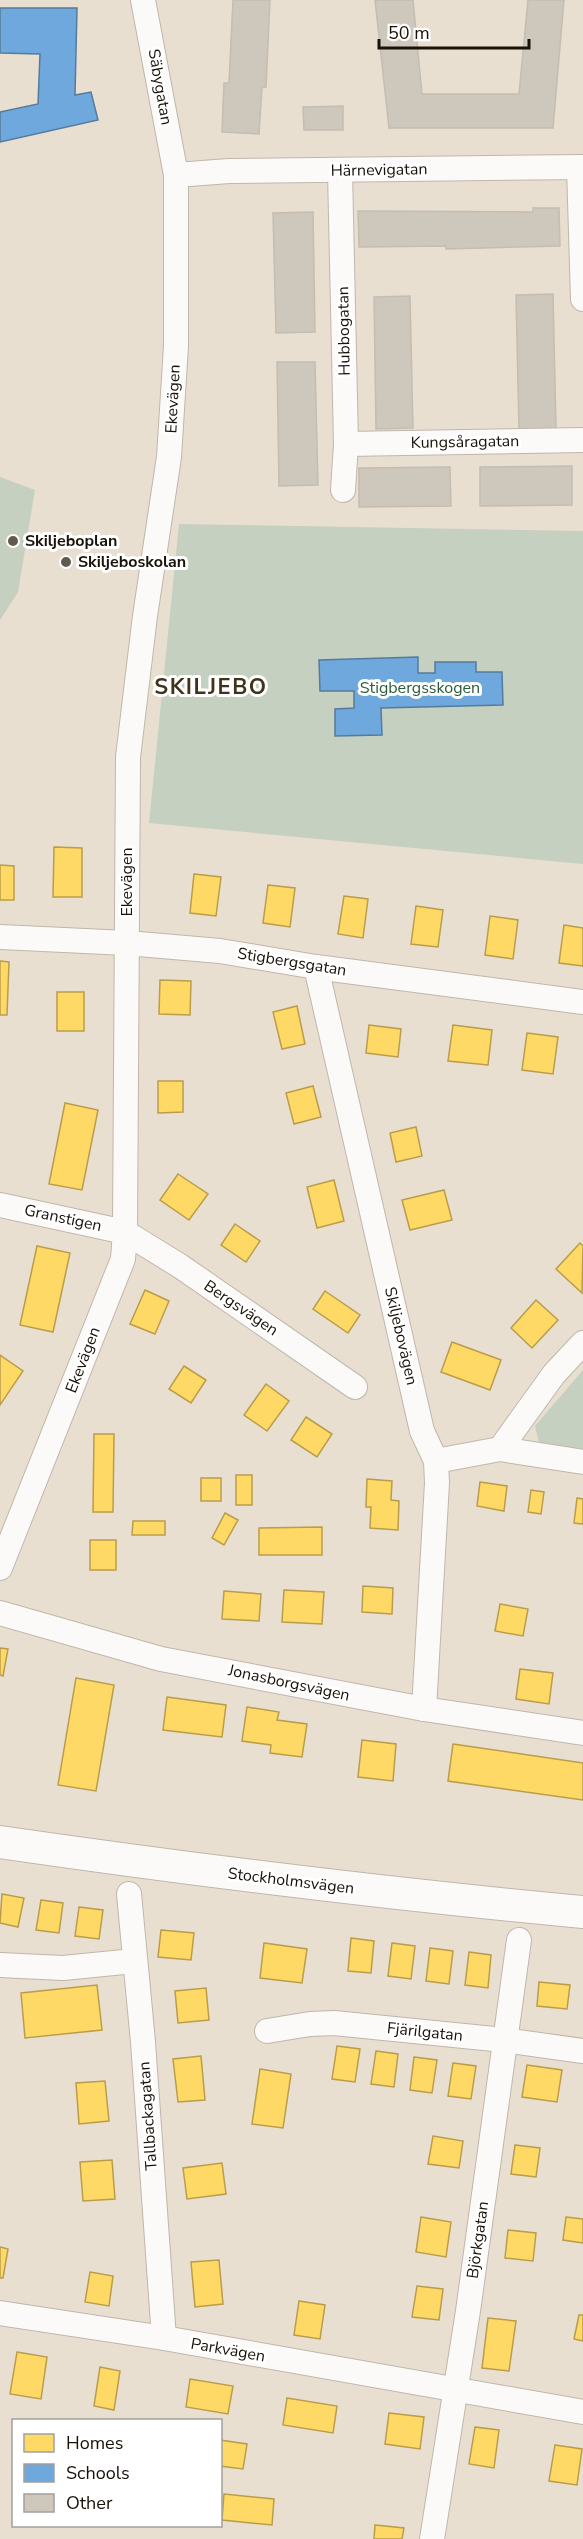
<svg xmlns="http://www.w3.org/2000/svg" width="583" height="2539" viewBox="0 0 583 2539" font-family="'Nunito Sans',sans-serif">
	<rect width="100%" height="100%" fill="#e8dfd0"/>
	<!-- green -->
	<g fill="#c6d0c0">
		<path d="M0,477l35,13 -17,102 -18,28z"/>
		<path d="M179,524l404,7v333l-434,-41z"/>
		<path d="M583,1370v84l-43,-7 -5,-21z"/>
	</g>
	<!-- homes -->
	<g fill="#ffd966" stroke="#ba9d4a" stroke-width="1.5">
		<path d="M54,847l28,1v49h-29z"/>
		<path d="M0,865l14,1v34h-14z"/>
		<path d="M194,874l27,3 -5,39 -26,-3z"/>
		<path d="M268,885l27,3 -5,39 -27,-4z"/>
		<path d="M344,896l24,3 -5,39 -25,-4z"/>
		<path d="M416,906l27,4 -5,37 -27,-3z"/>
		<path d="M490,916l28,4 -5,39 -28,-4z"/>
		<path d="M564,925l19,3v38l-24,-3z"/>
		<path d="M0,961l9,1 -2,53h-7z"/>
		<path d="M160,980l31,1 -1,34 -31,-1z"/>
		<rect x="57" y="992" width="27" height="39"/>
		<path d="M297,1006l8,38 -23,5 -9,-37z"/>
		<path d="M369,1025l32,4 -3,28 -32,-4z"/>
		<path d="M453,1025l39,5 -4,35 -40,-4z"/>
		<path d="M527,1033l31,4 -5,37 -31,-4z"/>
		<path d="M158,1081h25v31l-25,1z"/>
		<path d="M313,1086l8,31 -27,7 -8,-31z"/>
		<path d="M65,1103l33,7 -16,80 -33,-6z"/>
		<path d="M416,1127l6,29 -26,6 -6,-29z"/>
		<path d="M178,1174l30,20 -19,26 -29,-20z"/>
		<path d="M334,1180l10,41 -27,7 -10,-41z"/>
		<path d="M444,1190l8,30 -42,10 -8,-30z"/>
		<path d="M235,1224l25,17 -14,21 -25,-17z"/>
		<path d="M580,1243l3,3 -1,47 -26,-24z"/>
		<path d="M37,1246l33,7 -17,79 -33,-7z"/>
		<path d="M145,1290l24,11 -14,33 -25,-10z"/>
		<path d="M325,1291l35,24 -12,18 -35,-24z"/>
		<path d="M536,1300l22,20 -26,28 -21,-20z"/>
		<path d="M452,1342l49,18 -11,30 -49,-18z"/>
		<path d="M0,1355l23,16 -23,34z"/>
		<path d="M184,1366l22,14 -15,23 -22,-14z"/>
		<path d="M266,1384l23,17 -22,30 -23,-16z"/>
		<path d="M306,1417l26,17 -15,23 -26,-17z"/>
		<path d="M94,1434h20l-1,78h-20z"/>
		<rect x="236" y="1475" width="16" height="30"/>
		<rect x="201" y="1478" width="20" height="23"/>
		<path d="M367,1479l25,2 -1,19 8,1 -1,29 -28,-2 1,-21h-5z"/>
		<path d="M480,1482l27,4 -3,25 -27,-5z"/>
		<path d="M531,1490l13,2 -3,22 -13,-2z"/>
		<path d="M577,1498l6,1v25l-9,-1z"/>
		<path d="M225,1513l13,7 -14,25 -12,-7z"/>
		<path d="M133,1521h32v14h-33z"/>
		<path d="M322,1527v28h-63v-27z"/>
		<rect x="90" y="1540" width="26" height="30"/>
		<path d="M363,1586l30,2 -1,26 -30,-2z"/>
		<path d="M284,1590l40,2 -2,32 -40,-2z"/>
		<path d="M224,1591l37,3 -2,27 -37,-2z"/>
		<path d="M500,1604l28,5 -5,27 -28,-5z"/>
		<path d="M0,1648l8,1 -5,27 -3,-1z"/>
		<path d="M520,1669l33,4 -4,31 -33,-5z"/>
		<path d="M76,1678l38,7 -18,106 -38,-6z"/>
		<path d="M167,1697l59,8 -4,32 -59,-7z"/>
		<path d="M247,1707l32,5 -2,8 30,4 -5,33 -32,-4 1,-8 -29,-4z"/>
		<path d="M362,1740l34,4 -3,37 -35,-4z"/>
		<path d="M453,1744l130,19v37l-135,-19z"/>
		<path d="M2,1894l22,4 -6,29 -18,-4z"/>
		<path d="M41,1900l22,3 -4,30 -23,-3z"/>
		<path d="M79,1907l24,3 -4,29 -24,-3z"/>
		<path d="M161,1930l33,3 -3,27 -33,-3z"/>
		<path d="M351,1938l23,3 -3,32 -23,-2z"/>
		<path d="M264,1943l43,6 -5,34 -42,-5z"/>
		<path d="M392,1943l23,3 -4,33 -23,-3z"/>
		<path d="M430,1948l23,3 -4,33 -23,-3z"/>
		<path d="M469,1952l22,3 -3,33 -23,-3z"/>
		<path d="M539,1982l31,3 -3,24 -30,-3z"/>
		<path d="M97,1985l5,45 -77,8 -4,-45z"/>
		<path d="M206,1988l3,32 -31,3 -3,-32z"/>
		<path d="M337,2046l23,3 -5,33 -23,-3z"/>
		<path d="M376,2051l22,3 -4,33 -23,-3z"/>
		<path d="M201,2056l4,44 -27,2 -5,-43z"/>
		<path d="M414,2057l23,3 -5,33 -22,-3z"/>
		<path d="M453,2063l23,3 -5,33 -23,-3z"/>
		<path d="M527,2065l35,5 -5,32 -35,-5z"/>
		<path d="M260,2069l31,5 -8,54 -31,-4z"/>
		<path d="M105,2081l4,40 -30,3 -3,-41z"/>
		<path d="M433,2136l30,5 -4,27 -31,-4z"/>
		<path d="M515,2145l25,3 -4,29 -25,-3z"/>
		<path d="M112,2160l3,39 -32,2 -3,-39z"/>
		<path d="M222,2163l4,31 -39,5 -4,-31z"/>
		<path d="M421,2217l30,5 -5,35 -30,-5z"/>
		<path d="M566,2217l17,2v24l-20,-3z"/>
		<path d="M508,2230l28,3 -3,28 -28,-3z"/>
		<path d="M0,2247l8,2 -5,29h-3z"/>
		<path d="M219,2260l4,44 -28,3 -4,-45z"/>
		<path d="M90,2272l23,4 -4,30 -24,-4z"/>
		<path d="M417,2286l26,3 -4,31 -27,-3z"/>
		<path d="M299,2301l26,4 -5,34 -26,-4z"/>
		<path d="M579,2315h4v26l-9,-2z"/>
		<path d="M488,2318l28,3 -7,50 -27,-3z"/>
		<path d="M17,2352l30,5 -6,42 -31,-5z"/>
		<path d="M100,2367l20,4 -6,39 -20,-4z"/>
		<path d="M190,2379l43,7 -5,28 -42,-7z"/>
		<path d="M287,2398l50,8 -4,27 -50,-8z"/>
		<path d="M389,2413l35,4 -4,32 -35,-5z"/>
		<path d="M475,2427l24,3 -5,38 -25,-4z"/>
		<path d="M220,2440l27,4 -4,25 -23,-3z"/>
		<path d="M555,2445l27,4 -5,36 -28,-4z"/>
		<path d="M224,2494l50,5 -2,26 -50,-5z"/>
		<path d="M375,2525l29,3 -2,11h-28z"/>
	</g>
	<!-- schools -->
	<g fill="#6fa8dc" stroke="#557b9c" stroke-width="1.5">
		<path d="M0,8h77l-2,87 16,-3 7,28 -98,22v-30l38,-8 2,-50 -40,-1z"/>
		<path d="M418,657v16h17v-11h41v10h26l1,33 -122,3 1,27 -47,1v-27l19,-1v-17h-34l-1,-31z"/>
	</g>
	<!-- building -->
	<g fill="#cec7bc" stroke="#c4bdb1" stroke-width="1.5">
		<path d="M233,0h37l-4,87h-4l-3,47 -37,-2 2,-49h5z"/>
		<path d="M375,0h38l9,94h97l9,-94h36l-11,128h-164z"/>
		<path d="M343,106v24h-39l-1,-23z"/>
		<path d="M533,208h26l1,38 -114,3v-3l-87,1 -1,-36 175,1z"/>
		<path d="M313,212l2,120 -39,1 -3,-120z"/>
		<path d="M553,294l3,135 -37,1 -3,-135z"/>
		<path d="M410,296l3,132 -37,1 -2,-132z"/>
		<path d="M277,362h38l3,123 -39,1z"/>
		<path d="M572,466v39l-92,1v-39z"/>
		<path d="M450,467l1,39 -92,1v-39z"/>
	</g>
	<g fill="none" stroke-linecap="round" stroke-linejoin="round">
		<!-- minor casing -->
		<g stroke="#bfb7ac" stroke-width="26">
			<g id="minor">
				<path d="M579,167l4,132"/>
				<path d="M340,171l6,273 -3,46"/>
				<path d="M176,175l53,-4 354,-4"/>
				<path d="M346,444l237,-4"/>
				<path d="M0,937l127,6 93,8 96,16 267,35"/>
				<path d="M316,967l106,464 14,30 1,22 -13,226"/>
				<path d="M0,1205l125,27 55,34 175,121"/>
				<path d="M500,1449l54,-75 29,-31"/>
				<path d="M436,1461l64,-12 83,13"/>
				<path d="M0,1568l123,-309 2,-27 3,-475 17,-141 24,-159 7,-111v-171l-33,-175"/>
				<path d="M0,1613l161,46 263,50 159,24"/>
				<path d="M129,1894l14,148 21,296"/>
				<path d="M0,1965l63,3 71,-7"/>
				<path d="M267,2031l43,-7 24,-1 170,17 79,11"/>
				<path d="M0,2313l164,25 419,74"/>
				<path d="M432,2539l36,-228 51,-371"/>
			</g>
		</g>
		<!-- major casing -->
		<g stroke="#bfb7ac" stroke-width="34">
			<path id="major" d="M0,1842c194,28 388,52 583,70"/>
		</g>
		<!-- minor -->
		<use href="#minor" stroke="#fcfaf8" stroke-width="24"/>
		<!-- major -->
		<use href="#major" stroke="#fcfaf8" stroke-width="32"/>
	</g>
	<!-- markers -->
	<g fill="#615a4e" stroke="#fff" stroke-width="2">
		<circle cx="13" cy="541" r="6"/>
		<circle cx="66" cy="562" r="6"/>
	</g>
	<g text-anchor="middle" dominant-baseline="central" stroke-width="6" stroke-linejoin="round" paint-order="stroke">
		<!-- street labels -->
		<g font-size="16" fill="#181208" stroke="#fff">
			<text transform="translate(160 87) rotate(80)">Säbygatan</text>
			<text transform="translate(379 170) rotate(-1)">Härnevigatan</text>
			<text transform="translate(344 331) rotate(-91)">Hubbogatan</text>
			<text transform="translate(173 399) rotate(-87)">Ekevägen</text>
			<text transform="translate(465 442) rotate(-1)">Kungsåragatan</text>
			<text transform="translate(127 882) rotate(-90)">Ekevägen</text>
			<text transform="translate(292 962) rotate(9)">Stigbergsgatan</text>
			<text transform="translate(63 1218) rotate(12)">Granstigen</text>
			<text transform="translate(241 1308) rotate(34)">Bergsvägen</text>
			<text transform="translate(401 1336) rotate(77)">Skiljebovägen</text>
			<text transform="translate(83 1360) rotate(-69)">Ekevägen</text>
			<text transform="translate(289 1683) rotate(12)">Jonasborgsvägen</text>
			<text transform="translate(291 1881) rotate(7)">Stockholmsvägen</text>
			<text transform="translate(425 2032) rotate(6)">Fjärilgatan</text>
			<text transform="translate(148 2116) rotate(-94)">Tallbackagatan</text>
			<text transform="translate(478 2240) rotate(-82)">Björkgatan</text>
			<text transform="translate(228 2350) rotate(10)">Parkvägen</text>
		</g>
		<!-- poi labels -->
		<g font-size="16" font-weight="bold" fill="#181208" stroke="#fff" text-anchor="start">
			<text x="25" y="541">Skiljeboplan</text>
			<text x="78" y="562">Skiljeboskolan</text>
		</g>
		<!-- park labels -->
		<g font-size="16" fill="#285b3a" stroke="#fff">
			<text x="420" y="688">Stigbergsskogen</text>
		</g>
		<!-- district labels -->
		<g font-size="22" font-weight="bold" letter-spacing="1.5" fill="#40331c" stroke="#fff">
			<text x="211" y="687">SKILJEBO</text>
		</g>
	</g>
	<!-- legend -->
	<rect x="12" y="2419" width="210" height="108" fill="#ffffff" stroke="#a3a09c" stroke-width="1.5"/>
	<rect x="24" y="2434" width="30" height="18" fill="#ffd966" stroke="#a3a09c" stroke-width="1.5"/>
	<text x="66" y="2449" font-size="18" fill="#181208">Homes</text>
	<rect x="24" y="2464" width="30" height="18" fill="#6fa8dc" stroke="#a3a09c" stroke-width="1.5"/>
	<text x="66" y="2479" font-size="18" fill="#181208">Schools</text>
	<rect x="24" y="2494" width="30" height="18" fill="#cec7bc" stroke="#a3a09c" stroke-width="1.5"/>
	<text x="66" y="2509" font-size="18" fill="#181208">Other</text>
	<!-- scale -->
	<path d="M379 39v9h150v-9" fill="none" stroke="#181208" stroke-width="3"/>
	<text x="388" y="39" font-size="18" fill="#181208" stroke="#ffffff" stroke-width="4.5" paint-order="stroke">50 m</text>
</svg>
